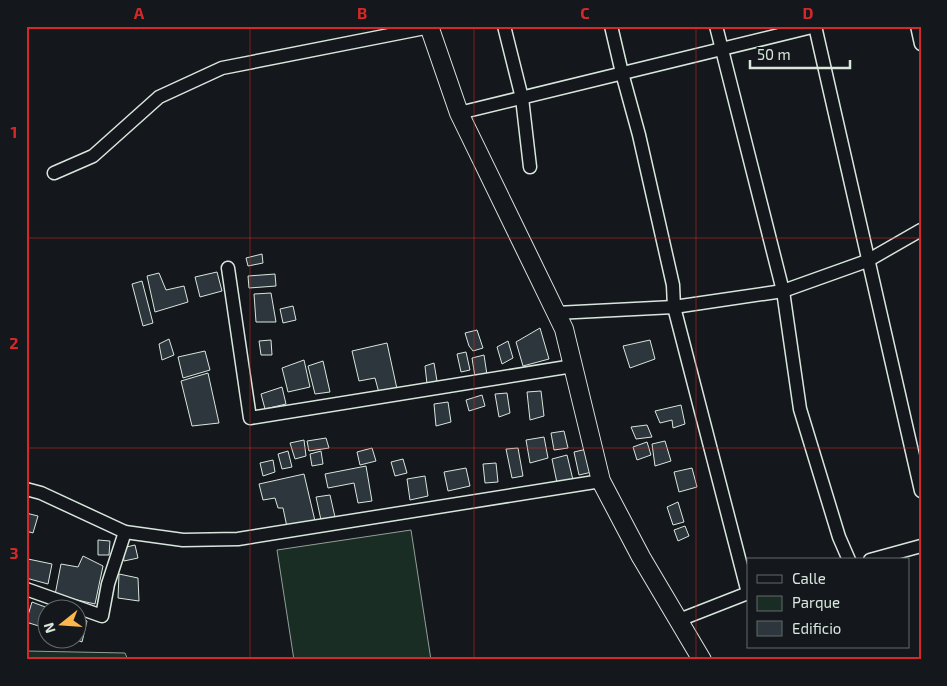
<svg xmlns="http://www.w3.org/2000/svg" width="947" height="686" viewBox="0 0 947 686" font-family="'Exo 2',sans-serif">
	<rect width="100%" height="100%" fill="#14181c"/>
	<!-- green -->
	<g fill="#1a2d24" stroke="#939e99">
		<path d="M411,530l20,130h-137l-17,-110z"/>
		<path d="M26,651l99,2 3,7h-102z"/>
	</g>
	<!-- building -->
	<g fill="#2c363c" stroke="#d8e6dc">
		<path d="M262,254l1,9 -15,3 -2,-8z"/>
		<path d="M217,272l5,19 -22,6 -5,-20z"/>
		<path d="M159,273l7,17 18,-4 4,16 -33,10 -8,-36z"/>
		<path d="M275,274l1,12 -27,2 -1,-12z"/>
		<path d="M142,281l11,42 -10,3 -11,-42z"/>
		<path d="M271,293l5,29h-20l-2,-28z"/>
		<path d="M293,306l3,14 -13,3 -3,-14z"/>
		<path d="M540,328l9,31 -26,7 -7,-24z"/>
		<path d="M477,330l6,18 -10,3 -4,-5 -4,-13z"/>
		<path d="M169,339l5,16 -12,5 -3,-16z"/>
		<path d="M271,340l1,15h-11l-2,-14z"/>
		<path d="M650,340l5,19 -25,9 -7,-22z"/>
		<path d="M508,341l5,17 -11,6 -5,-17z"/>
		<path d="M387,343l10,46 -18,4 -4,-15 -16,3 -7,-30z"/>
		<path d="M205,351l5,19 -27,8 -5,-21z"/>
		<path d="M466,352l4,18 -9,2 -4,-18z"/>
		<path d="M484,355l3,20 -12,2 -3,-19z"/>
		<path d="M304,360l6,27 -22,5 -6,-24z"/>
		<path d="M323,361l7,31 -15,2 -7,-28z"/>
		<path d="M434,363l3,18 -10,3 -2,-18z"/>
		<path d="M208,373l11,50 -27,3 -11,-45z"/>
		<path d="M282,387l4,17 -21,5 -4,-15z"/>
		<path d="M541,391l3,25 -14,4 -3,-28z"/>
		<path d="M507,393l3,20 -11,4 -4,-23z"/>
		<path d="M482,395l3,11 -16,5 -3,-11z"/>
		<path d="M448,402l3,20 -15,4 -2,-22z"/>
		<path d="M681,405l4,19 -12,4 -1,-8 -12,3 -5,-12z"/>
		<path d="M647,425l5,12 -16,2 -5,-12z"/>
		<path d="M564,431l4,17 -14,2 -3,-17z"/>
		<path d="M544,437l4,21 -18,5 -4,-23z"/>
		<path d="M326,438l3,10 -20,3 -2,-10z"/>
		<path d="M304,440l2,16 -11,3 -5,-16z"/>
		<path d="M665,441l6,20 -16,5 -3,-22z"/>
		<path d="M647,442l4,13 -14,5 -4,-13z"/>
		<path d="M372,448l4,13 -16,4 -3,-13z"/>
		<path d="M518,448l5,28 -11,2 -6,-29z"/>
		<path d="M587,449l5,23 -13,3 -5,-23z"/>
		<path d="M288,451l4,16 -10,2 -4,-15z"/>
		<path d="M321,451l2,13 -11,2 -2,-12z"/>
		<path d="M567,455l6,25 -16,3 -5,-24z"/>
		<path d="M403,459l4,14 -12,3 -4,-14z"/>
		<path d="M273,460l2,12 -12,4 -3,-13z"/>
		<path d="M496,463l2,19 -13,1 -2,-19z"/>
		<path d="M366,466l6,35 -14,2 -4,-20 -26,5 -3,-14z"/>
		<path d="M466,468l4,18 -22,5 -4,-19z"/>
		<path d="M692,468l5,19 -18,5 -5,-20z"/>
		<path d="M304,474l11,47 -28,6 -4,-19h-5l-3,-10 -12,2 -4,-16z"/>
		<path d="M425,476l3,20 -18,4 -3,-21z"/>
		<path d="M330,495l5,22 -14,3 -5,-23z"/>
		<path d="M678,502l6,20 -11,3 -6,-18z"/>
		<path d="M26,513l12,3 -5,17 -7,-2z"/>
		<path d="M685,526l4,10 -11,5 -4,-11z"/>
		<path d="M98,540l12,1 -1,14h-11z"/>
		<path d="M135,545l3,13 -14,3 -2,-13z"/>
		<path d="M83,556l20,10 -8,38 -40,-9 6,-31 17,3z"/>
		<path d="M28,559l24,5 -4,20 -22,-6v-14z"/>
		<path d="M119,574l19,4 1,23 -21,-3z"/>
		<path d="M32,602l16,6 -6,19 -16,-5z"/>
		<path d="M78,615l9,6 -5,21 -10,-4h6z"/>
	</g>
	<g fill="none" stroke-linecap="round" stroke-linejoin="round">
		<!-- street casing -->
		<g stroke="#d8e6dc" stroke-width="15">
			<g id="street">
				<path d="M504,26l18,72 8,69"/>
				<path d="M611,26l11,47 17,62 34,150 1,22 74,286"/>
				<path d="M716,26l67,265 17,118 39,128 10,23"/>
				<path d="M815,26l106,465"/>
				<path d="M917,26l4,18"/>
				<path d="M459,113l357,-87"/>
				<path d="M54,173l39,-17 66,-59 63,-29 208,-41"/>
				<path d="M228,268l22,150 323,-52"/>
				<path d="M556,313l118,-6 109,-16 84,-30 54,-31"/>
				<path d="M26,489l15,4 84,39 58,8 55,-1 363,-58"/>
				<path d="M870,560l51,-14"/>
				<path d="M26,589l76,27 6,-32 17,-52"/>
				<path d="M679,620l69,-27"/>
			</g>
		</g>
		<!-- secondary casing -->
		<g stroke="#d8e6dc" stroke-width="20">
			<path id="secondary" d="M429,26l30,87 105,216 37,152 40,76 61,103"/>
		</g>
		<!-- street -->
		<use href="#street" stroke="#14181c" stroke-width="12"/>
		<!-- secondary -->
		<use href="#secondary" stroke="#14181c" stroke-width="18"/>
	</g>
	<!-- grid -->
	<path fill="none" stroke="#d62828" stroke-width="1" stroke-opacity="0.55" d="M250,26v634M474,26v634M696,26v634M26,238h895M26,448h895"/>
	<!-- border -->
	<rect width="947" height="686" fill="none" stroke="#14181c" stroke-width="55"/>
	<!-- legend -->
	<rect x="747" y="558" width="162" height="90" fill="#14181c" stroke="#626a69"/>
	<rect x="757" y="575" width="25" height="8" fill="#14181c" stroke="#626a69"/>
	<text x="792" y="584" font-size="15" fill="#d8e6dc">Calle</text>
	<rect x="757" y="596" width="25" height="15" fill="#1a2d24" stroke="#626a69"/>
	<text x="792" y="608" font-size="15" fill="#d8e6dc">Parque</text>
	<rect x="757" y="621" width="25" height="15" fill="#2c363c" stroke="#626a69"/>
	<text x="792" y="634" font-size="15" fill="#d8e6dc">Edificio</text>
	<!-- north arrow -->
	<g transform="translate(62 624) rotate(253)"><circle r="24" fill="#14181c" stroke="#626a69"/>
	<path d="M0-4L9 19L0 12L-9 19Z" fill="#ffb74d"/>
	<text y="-8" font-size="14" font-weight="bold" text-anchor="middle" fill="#d8e6dc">N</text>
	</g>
	<!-- scale -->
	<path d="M750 60v8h100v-8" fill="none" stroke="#d8e6dc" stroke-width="2.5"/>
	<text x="757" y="60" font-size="15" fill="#d8e6dc" stroke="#14181c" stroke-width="4" paint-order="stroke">50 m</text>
	<rect x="28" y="28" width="892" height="630" fill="none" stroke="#d62828" stroke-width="2"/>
	<g font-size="16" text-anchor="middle" font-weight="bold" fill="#d62828">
		<text x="139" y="19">A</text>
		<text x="362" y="19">B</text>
		<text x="585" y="19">C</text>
		<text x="808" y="19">D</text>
		<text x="14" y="138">1</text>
		<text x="14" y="349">2</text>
		<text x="14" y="559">3</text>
	</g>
</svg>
